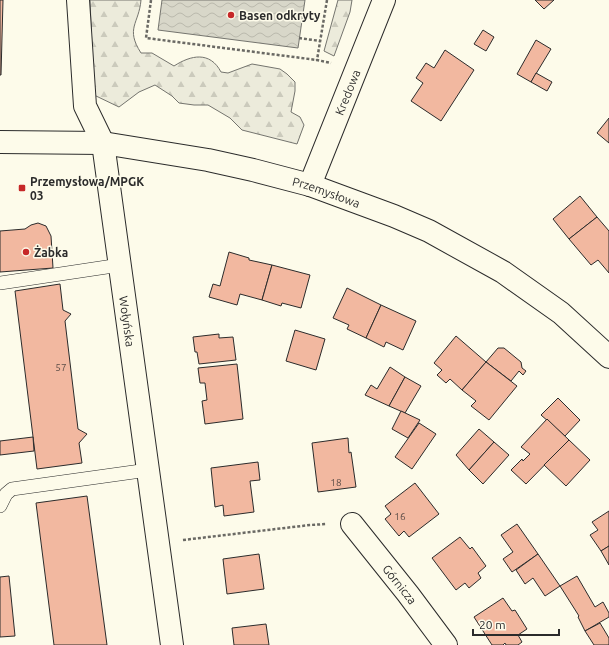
<svg xmlns="http://www.w3.org/2000/svg" width="609" height="645" viewBox="0 0 609 645" font-family="Ubuntu,sans-serif">
	<defs>
		<pattern id="forest-firs" width="22" height="20" patternUnits="userSpaceOnUse"><rect width="22" height="20" fill="#ecebdb"/><path d="M5 1l3.5 6h-7zM16 11l3.5 6h-7z" fill="#cbcabc"/></pattern>
		<pattern id="water-waves" width="16" height="10" patternUnits="userSpaceOnUse"><rect width="16" height="10" fill="#d8d7c9"/><path d="M0 5q4-4 8 0t8 0" fill="none" stroke="#bab9ad"/></pattern>
	</defs>
	<rect width="100%" height="100%" fill="#fdfbea"/>
	<!-- forest -->
	<g fill="url(#forest-firs)" stroke="#74746e">
		<path d="M90,0h51c-2,24 -16,28 0,53h11l22,13c17,-11 36,-15 47,6l7,1 24,-9 28,5 7,5 8,8v9l-4,21 9,5 4,8 -7,19 -55,-14 -12,-12 -22,-13h-14l-15,-2 -7,-7 -17,-11 -16,7 -20,15 -25,-12z"/>
		<path d="M338,0h14l-2,12 -16,44 -10,-5z"/>
	</g>
	<!-- water -->
	<path fill="url(#water-waves)" stroke="#74746e" d="M162,0h143l-7,48 -140,-18z"/>
	<!-- building -->
	<g fill="#f2b8a0" stroke="#2b2b2b">
		<path d="M0,0h3l-2,75h-1z"/>
		<path d="M535,0h19l-10,9z"/>
		<path d="M483,30l11,7 -8,14 -12,-7z"/>
		<path d="M536,40l15,9 -20,33 -14,-8z"/>
		<path d="M445,50l29,20 -33,51 -30,-20 12,-18 -7,-5 10,-15 8,5z"/>
		<path d="M536,73l16,9 -5,9 -16,-9z"/>
		<path d="M609,118v25l-12,-10z"/>
		<path d="M580,196l17,21 -28,22 -16,-20z"/>
		<path d="M597,217l12,14v42l-11,-13 -7,5 -22,-26z"/>
		<path d="M38,223l8,3 5,10 2,32 -53,4v-41l25,-2 6,-4z"/>
		<path d="M229,252l20,6v2l23,5 -10,35 -22,-6 -3,11 -28,-8 4,-13 7,2z"/>
		<path d="M272,265l38,10 -9,33 -19,-5 -1,3 -19,-6z"/>
		<path d="M60,284l3,26 8,4 -6,7 13,108 9,5 -8,9 3,20 -45,6 -22,-178z"/>
		<path d="M347,288l34,17 -15,33 -19,-9 2,-4 -16,-7z"/>
		<path d="M381,305l35,16 -13,29 -17,-8 -2,5 -18,-9z"/>
		<path d="M295,330l30,9 -9,31 -30,-9z"/>
		<path d="M219,334v4l14,-1 3,23 -37,4 -2,-12h-2l-2,-15z"/>
		<path d="M456,336l30,26 -24,28 -12,-11 -4,4 -9,-8 5,-5 -8,-7z"/>
		<path d="M498,348h6l17,14 1,6 4,3 -3,4 -4,-4 -8,10 -25,-19z"/>
		<path d="M486,362l31,24 -28,34 -18,-14 5,-5 -14,-11z"/>
		<path d="M237,364l6,55 -38,5 -3,-23 5,-1 -2,-17h-5l-2,-15z"/>
		<path d="M390,367l15,10 -16,29 -24,-11 6,-10 6,4z"/>
		<path d="M405,377l16,9 -16,27 -16,-7z"/>
		<path d="M558,398l22,22 -15,16 -24,-21z"/>
		<path d="M401,411l19,9 -12,18 -16,-9z"/>
		<path d="M547,419l22,21 -43,44 -15,-14 11,-11 1,2 7,-7 -9,-7z"/>
		<path d="M419,423l17,11 -24,35 -17,-12z"/>
		<path d="M479,429l15,13 -25,28 -13,-15z"/>
		<path d="M33,437l1,14 -34,4v-14z"/>
		<path d="M348,438l1,15 2,-1 5,35 -38,5 -6,-49z"/>
		<path d="M569,440l21,20 -24,26 -22,-21z"/>
		<path d="M494,442l15,13 -26,29 -14,-14z"/>
		<path d="M258,462l2,18 -10,1 4,31 -30,4 -1,-11 -8,2 -4,-39z"/>
		<path d="M415,483l24,31 -30,23 -5,-6 -5,5 -14,-17 6,-5 -6,-8z"/>
		<path d="M87,496l20,149h-53l-18,-142z"/>
		<path d="M609,511v35l-8,5 -11,-16 8,-5 -6,-8z"/>
		<path d="M517,524l21,30 -26,18 -9,-13 10,-7 -12,-17z"/>
		<path d="M460,537l10,12 2,-2 14,19 -8,7 3,5 -12,10 -4,-5 -9,7 -24,-32z"/>
		<path d="M609,546v19l-8,-14z"/>
		<path d="M259,554l5,35 -37,5 -4,-35z"/>
		<path d="M538,554l22,32 -15,10 -12,-18 -8,6 -9,-14z"/>
		<path d="M9,576l6,60 -15,1v-60z"/>
		<path d="M577,576l18,31 8,-5 6,11v4l-24,14 -7,-14 1,-1 -19,-30z"/>
		<path d="M503,598l9,13 3,-1 12,19 -9,6 4,7 -4,3h-12l-1,-2 -2,2h-11l-18,-28z"/>
		<path d="M600,623l9,15v7h-15l-9,-14z"/>
		<path d="M266,624l3,21h-35l-2,-17z"/>
	</g>
	<g fill="none" stroke-linecap="round" stroke-linejoin="round">
		<!-- service casing -->
		<g stroke="#2b2b2b" stroke-width="14">
			<g id="service">
				<path d="M0,283l120,-18"/>
				<path d="M0,506l6,-12 6,-5 136,-19"/>
			</g>
		</g>
		<!-- minor casing -->
		<g stroke="#2b2b2b" stroke-width="24">
			<g id="minor">
				<path d="M78,0l7,106 18,37"/>
				<path id="s1" d="M310,185l74,-185"/>
				<path id="s2" d="M352,524l56,70 38,51"/>
			</g>
		</g>
		<!-- tertiary casing -->
		<g stroke="#2b2b2b" stroke-width="24">
			<g id="tertiary">
				<path id="s3" d="M103,143l69,502"/>
			</g>
		</g>
		<!-- secondary casing -->
		<g stroke="#2b2b2b" stroke-width="24">
			<g id="secondary">
				<path id="s4" d="M0,142l103,1 105,17 45,10 57,15 84,31 35,15 74,41 58,41 48,44"/>
			</g>
		</g>
		<!-- path -->
		<g stroke="#6a6964" stroke-width="2.5" stroke-dasharray="3 2" stroke-linecap="butt">
			<path d="M151,0l-5,38 171,22"/>
			<path d="M327,0l-10,60 14,3"/>
			<path d="M299,38l21,3"/>
			<path d="M183,540l127,-15 17,-1"/>
		</g>
		<!-- service -->
		<use href="#service" stroke="#fdfbea" stroke-width="13"/>
		<!-- minor -->
		<use href="#minor" stroke="#fdfbea" stroke-width="22"/>
		<!-- tertiary -->
		<use href="#tertiary" stroke="#fdfbea" stroke-width="22"/>
		<!-- secondary -->
		<use href="#secondary" stroke="#fdfbea" stroke-width="22"/>
	</g>
	<!-- markers -->
	<g fill="#c62828" stroke="#fdfbea" stroke-width="1.5">
		<circle cx="231" cy="15" r="4"/>
		<rect x="18" y="184" width="8" height="8" rx="2"/>
		<circle cx="26" cy="252" r="4"/>
	</g>
	<g text-anchor="middle" dominant-baseline="central" stroke-width="3" stroke-linejoin="round" paint-order="stroke">
		<!-- number labels -->
		<g font-size="10" fill="#5d4e48">
			<text x="61" y="367">57</text>
			<text x="336" y="482">18</text>
			<text x="400" y="516">16</text>
		</g>
		<!-- poi labels -->
		<g font-size="12" font-weight="bold" fill="#2b2b2b" stroke="#fdfbea" text-anchor="start">
			<text x="239" y="15">Basen odkryty</text>
			<text x="30" y="181">Przemysłowa/MPGK<tspan x="30" dy="14">03</tspan></text>
			<text x="34" y="252">Żabka</text>
		</g>
		<!-- street labels -->
		<g font-size="12" fill="#2b2b2b" stroke="#fdfbea">
			<text stroke="none"><textPath href="#s1" startOffset="100">Kredowa</textPath></text>
			<text stroke="none"><textPath href="#s4" startOffset="332">Przemysłowa</textPath></text>
			<text stroke="none"><textPath href="#s3" startOffset="180">Wołyńska</textPath></text>
			<text stroke="none"><textPath href="#s2" startOffset="77">Górnicza</textPath></text>
		</g>
	</g>
	<!-- scale -->
	<path d="M473 629v6h86v-6" fill="none" stroke="#2b2b2b" stroke-width="2"/>
	<text x="479" y="629" font-size="12" fill="#2b2b2b" stroke="#fdfbea" stroke-width="3" paint-order="stroke">20 m</text>
</svg>
